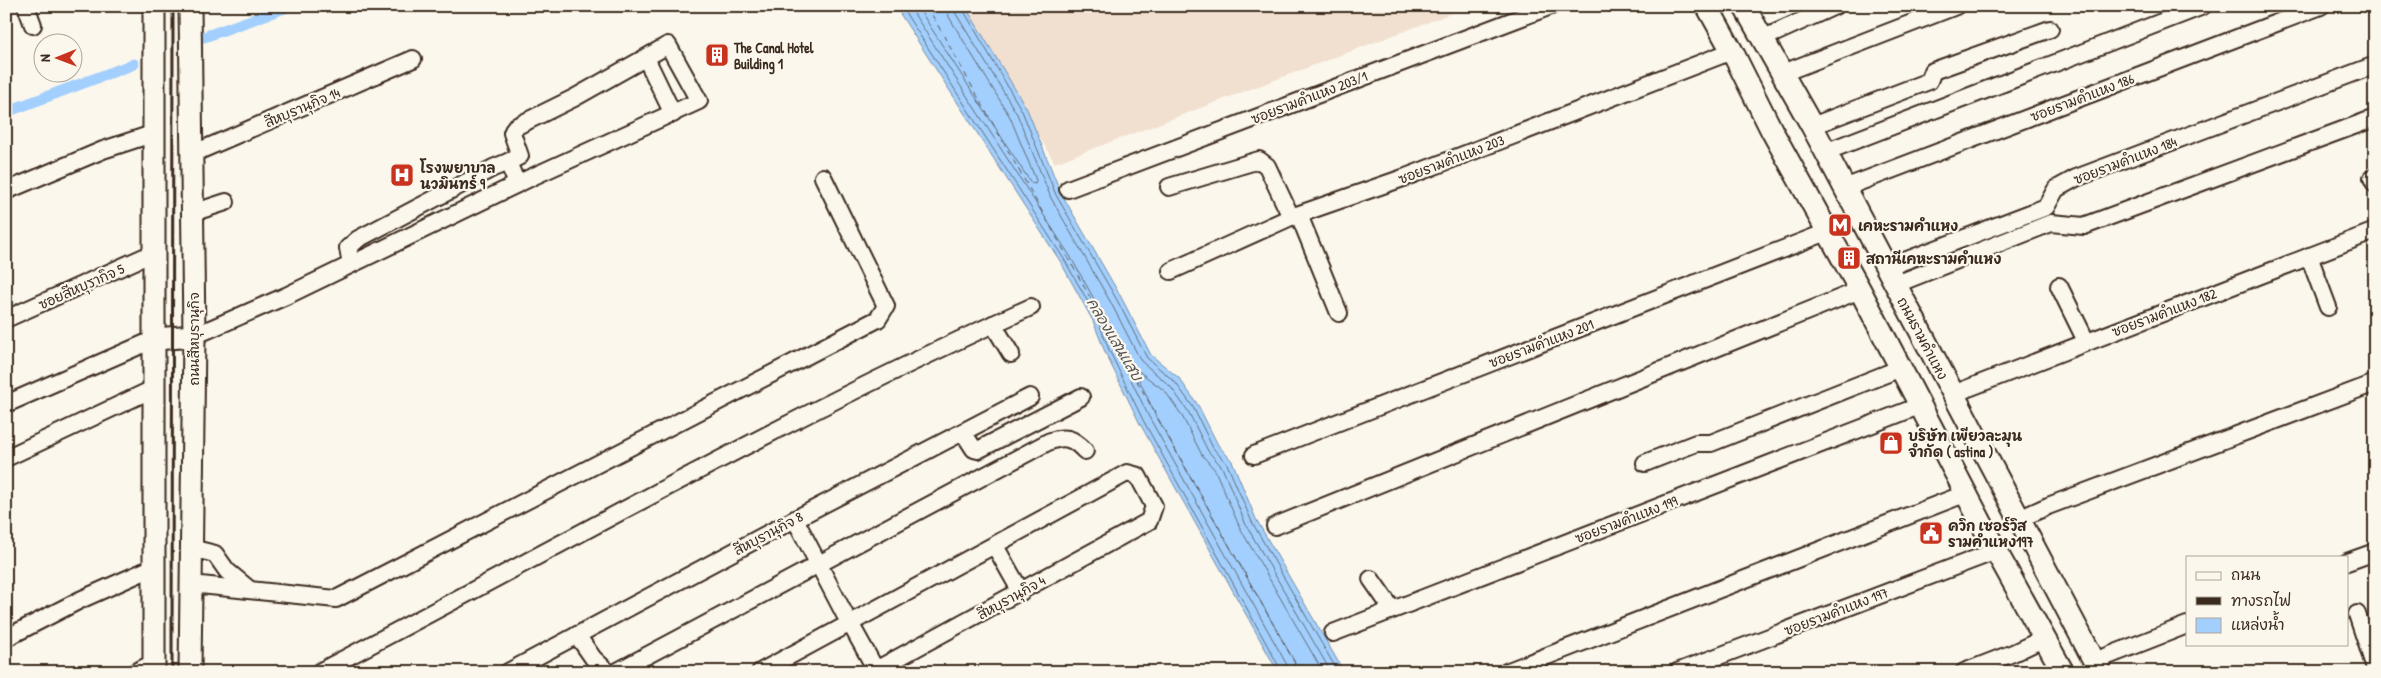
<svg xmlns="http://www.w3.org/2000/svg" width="2381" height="678" viewBox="0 0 2381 678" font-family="'Patrick Hand','Playpen Sans Thai',sans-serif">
	<rect width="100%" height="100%" fill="#fbf7ec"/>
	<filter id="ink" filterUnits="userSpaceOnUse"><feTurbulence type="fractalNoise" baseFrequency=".02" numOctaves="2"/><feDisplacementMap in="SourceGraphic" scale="10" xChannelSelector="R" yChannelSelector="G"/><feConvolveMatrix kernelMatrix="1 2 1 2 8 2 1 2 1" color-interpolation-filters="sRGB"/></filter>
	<g filter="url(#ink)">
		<!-- built -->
		<path fill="#f1e0d0" d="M961,6h510l-416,157z"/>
		<!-- water -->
		<path fill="#a2cffd" stroke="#798da4" d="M895,6h70l62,103 34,84 60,104 30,58 28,23 19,27 20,40 14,16 24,58 88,153h-66l-139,-250 -34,-70 -12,-31 -33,-60z"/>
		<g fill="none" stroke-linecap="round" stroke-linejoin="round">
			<!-- shore -->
			<g stroke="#646c77" stroke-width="1">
				<path d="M901,6l163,253 33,59 12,32 34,70 139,252"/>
				<path d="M909,6l161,250 33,59 12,32 34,70 138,248 1,7"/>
				<path d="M917,6l114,177 4,1 1,-4 -26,-63 -61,-100 -2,-11"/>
				<path d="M954,6l2,8 61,100 34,84 60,105 30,58 29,25 18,25 20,40 14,16 24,58 85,147"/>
				<path d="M961,6l61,105 34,84 61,105 30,58 28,24 18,25 20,41 14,16 25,58 86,150"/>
				<path d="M1296,672l-2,-11 -139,-247 -19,-41 1,-3 28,21 16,23 21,41 13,15 25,58 83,144"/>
			</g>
			<!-- canal -->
			<g stroke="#a2cffd" stroke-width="11">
				<path d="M204,37l86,-31"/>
				<path d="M6,112l128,-48"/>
			</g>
			<!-- ferry -->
			<path stroke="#555356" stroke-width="1" stroke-dasharray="6 5" stroke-linecap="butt" d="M927,6l373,666"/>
			<!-- minor casing -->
			<g stroke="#3b2a1e" stroke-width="20">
				<g id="minor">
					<path d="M26,6l7,19"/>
					<path d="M1764,38l71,-32"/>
					<path d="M646,58l27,56"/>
					<path d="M1783,73l173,-67"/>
					<path d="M1812,126l117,-45 4,-10 117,-42"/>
					<path d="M1825,152l378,-146"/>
					<path d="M192,154l221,-95"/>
					<path d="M2372,178l3,6"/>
					<path d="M1169,187l90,-27 8,6 24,51"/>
					<path d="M1844,188l477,-182"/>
					<path d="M1068,189l483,-183"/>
					<path d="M6,191l97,-41 52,-17"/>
					<path d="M192,213l34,-11"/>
					<path d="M1299,215l40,98"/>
					<path d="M2309,256l19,51"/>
					<path d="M351,264l-3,-16 10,-9 135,-71 15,-6 9,22"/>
					<path d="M1886,268l160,-61 10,-18 20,-11 299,-113"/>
					<path d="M1171,271l120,-54 115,-40 326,-126"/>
					<path d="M1894,285l157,-62 33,3 291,-108"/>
					<path d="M2059,286l27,55"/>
					<path d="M6,319l149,-67"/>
					<path d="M993,324l18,30"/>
					<path d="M194,336l92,-40 248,-120 165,-75 -31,-56 -94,53 -59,29 -3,6 8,23 -12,6"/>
					<path d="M1953,394l422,-163"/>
					<path d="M6,404l149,-65"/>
					<path d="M963,432l11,17 4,1 103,-53"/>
					<path d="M1254,455l573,-223"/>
					<path d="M6,458l149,-70"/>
					<path d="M1645,463l51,-20h15l190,-75"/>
					<path d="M795,519l50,96"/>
					<path d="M2019,519l29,-13 327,-123"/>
					<path d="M1275,526l585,-236"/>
					<path d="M995,546l26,46"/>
					<path d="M191,548l24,6 12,17 23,19"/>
					<path d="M2347,562l28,-10"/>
					<path d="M1371,579l21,30"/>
					<path d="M191,584l145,15 542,-280 8,-13 -63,-129"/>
					<path d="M2357,614l18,54"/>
					<path d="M850,623l26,47"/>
					<path d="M1333,633l586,-227"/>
					<path d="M577,635l16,23 15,14"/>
					<path d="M6,638l74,-38 74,-33"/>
					<path d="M2095,661l92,-36"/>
					<path d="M135,672l19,-9"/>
					<path d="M319,672c236,-123 469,-256 712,-365"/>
					<path d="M508,672l287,-153 235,-122"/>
					<path d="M616,672l432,-230c17,-7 25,-4 37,9"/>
					<path d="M760,672l367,-199 11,3 16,30 -5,15 -277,151"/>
					<path d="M1506,672l461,-179"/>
					<path d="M1677,672l319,-121"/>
					<path d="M1964,672l49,-19 32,-15"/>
				</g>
			</g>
			<!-- major casing -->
			<g stroke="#3b2a1e" stroke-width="25">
				<g id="major">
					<path d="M190,6l4,330 -4,336"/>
					<path d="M1707,6l25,45 40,80 88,159 136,261 67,121"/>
					<path d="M1744,6l68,120 288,546"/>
					<path d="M155,339l39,-3"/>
					<path d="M154,672v-666"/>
				</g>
			</g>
			<!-- minor -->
			<use href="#minor" stroke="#fbf7ec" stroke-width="16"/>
			<!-- major -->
			<use href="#major" stroke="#fbf7ec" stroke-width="21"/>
			<!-- rail -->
			<path stroke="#3b2a1e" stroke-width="3" d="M172,672l1,-666"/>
		</g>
	</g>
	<!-- icons -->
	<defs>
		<g id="building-square" transform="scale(1.25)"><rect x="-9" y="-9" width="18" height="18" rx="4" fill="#c8321e" stroke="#fbf7ec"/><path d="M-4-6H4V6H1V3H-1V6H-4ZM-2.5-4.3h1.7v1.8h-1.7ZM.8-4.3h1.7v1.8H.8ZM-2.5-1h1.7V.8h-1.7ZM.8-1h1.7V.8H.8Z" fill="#fff"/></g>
		<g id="hospital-square" transform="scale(1.25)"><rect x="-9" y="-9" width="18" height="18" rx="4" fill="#c8321e" stroke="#fbf7ec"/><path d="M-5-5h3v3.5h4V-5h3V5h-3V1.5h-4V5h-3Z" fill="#fff"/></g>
		<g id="metro-square" transform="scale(1.25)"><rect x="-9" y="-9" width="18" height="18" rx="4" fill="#c8321e" stroke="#fbf7ec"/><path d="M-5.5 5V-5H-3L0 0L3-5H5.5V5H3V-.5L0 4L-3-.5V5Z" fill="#fff"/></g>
		<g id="shop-square" transform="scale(1.25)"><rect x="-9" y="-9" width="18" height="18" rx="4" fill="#c8321e" stroke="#fbf7ec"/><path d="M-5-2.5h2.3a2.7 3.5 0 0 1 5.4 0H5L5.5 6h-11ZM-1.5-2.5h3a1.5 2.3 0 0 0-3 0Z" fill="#fff"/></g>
		<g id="civic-square" transform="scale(1.25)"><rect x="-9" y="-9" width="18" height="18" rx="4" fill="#c8321e" stroke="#fbf7ec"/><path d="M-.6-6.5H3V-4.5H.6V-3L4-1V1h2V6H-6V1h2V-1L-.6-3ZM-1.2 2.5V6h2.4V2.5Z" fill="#fff"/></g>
	</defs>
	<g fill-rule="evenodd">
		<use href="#building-square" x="717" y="55"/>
		<use href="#hospital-square" x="402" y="175"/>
		<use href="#metro-square" x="1840" y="225"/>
		<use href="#building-square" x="1849" y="258"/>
		<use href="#shop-square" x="1891" y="443"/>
		<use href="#civic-square" x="1931" y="533"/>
	</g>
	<g text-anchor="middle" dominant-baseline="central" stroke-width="4.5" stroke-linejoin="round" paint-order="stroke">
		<!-- poi labels -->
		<g font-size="14" font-weight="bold" fill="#3b2a1e" stroke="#fbf7ec" text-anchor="start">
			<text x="734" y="47">The Canal Hotel<tspan x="734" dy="16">Building 1</tspan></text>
			<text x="420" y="167">โรงพยาบาล<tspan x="420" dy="16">นวมินทร์ 9</tspan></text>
			<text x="1858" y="225">เคหะรามคำแหง</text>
			<text x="1866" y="258">สถานีเคหะรามคำแหง</text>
			<text x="1908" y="435">บริษัท เพียวละมุน<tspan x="1908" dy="16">จำกัด ( astina )</tspan></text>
			<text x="1948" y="525">ควิก เซอร์วิส<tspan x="1948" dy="16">รามคำแหง197</tspan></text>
		</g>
		<!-- street labels -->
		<g font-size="14" fill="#3b2a1e" stroke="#fbf7ec">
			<text transform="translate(1309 97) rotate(-21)">ซอยรามคำแหง 203/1</text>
			<text transform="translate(2082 97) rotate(-21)">ซอยรามคำแหง 186</text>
			<text transform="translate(302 107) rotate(-23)">สีหบุรานุกิจ 14</text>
			<text transform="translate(1451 159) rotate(-21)">ซอยรามคำแหง 203</text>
			<text transform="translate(2125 160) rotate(-21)">ซอยรามคำแหง 184</text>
			<text transform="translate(81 286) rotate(-24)">ซอยสีหบุรากิจ 5</text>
			<text transform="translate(2164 312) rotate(-21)">ซอยรามคำแหง 182</text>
			<text transform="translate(1923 338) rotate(62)">ถนนรามคำแหง</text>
			<text transform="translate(193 339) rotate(-90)">ถนนสีหบุรานุกิจ</text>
			<text transform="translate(1541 343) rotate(-21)">ซอยรามคำแหง 201</text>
			<text transform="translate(1626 519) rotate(-21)">ซอยรามคำแหง 199</text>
			<text transform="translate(768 533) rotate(-28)">สีหบุรานุกิจ 8</text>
			<text transform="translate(1011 597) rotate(-29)">สีหบุรานุกิจ 4</text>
			<text transform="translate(1836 611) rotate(-21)">ซอยรามคำแหง 197</text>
		</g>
		<!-- water labels -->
		<g font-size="15" font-style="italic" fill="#555356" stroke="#fbf7ec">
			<text transform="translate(1115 339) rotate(59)">คลองแสนแสบ</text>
		</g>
	</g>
	<!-- margin -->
	<rect width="2381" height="678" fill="none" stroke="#fbf7ec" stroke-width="25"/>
	<rect x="12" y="12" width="2356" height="653" fill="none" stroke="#3b2a1e" stroke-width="2" filter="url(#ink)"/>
	<!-- legend -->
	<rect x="2186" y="556" width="162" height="90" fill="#fbf7ec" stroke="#aea59a"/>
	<rect x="2196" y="572" width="25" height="8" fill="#fbf7ec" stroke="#aea59a"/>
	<text x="2231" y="580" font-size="15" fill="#3b2a1e">ถนน</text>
	<rect x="2196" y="597" width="25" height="8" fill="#3b2a1e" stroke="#aea59a"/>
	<text x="2231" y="606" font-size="15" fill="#3b2a1e">ทางรถไฟ</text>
	<rect x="2196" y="618" width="25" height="15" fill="#a2cffd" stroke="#aea59a"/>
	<text x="2231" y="630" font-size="15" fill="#3b2a1e">แหล่งน้ำ</text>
	<!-- north arrow -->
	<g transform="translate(58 58) rotate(269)"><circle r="24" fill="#fbf7ec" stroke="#aea59a"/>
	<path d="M0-4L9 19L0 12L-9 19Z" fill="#c8321e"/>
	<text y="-8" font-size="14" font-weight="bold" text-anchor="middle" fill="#3b2a1e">N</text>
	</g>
</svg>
